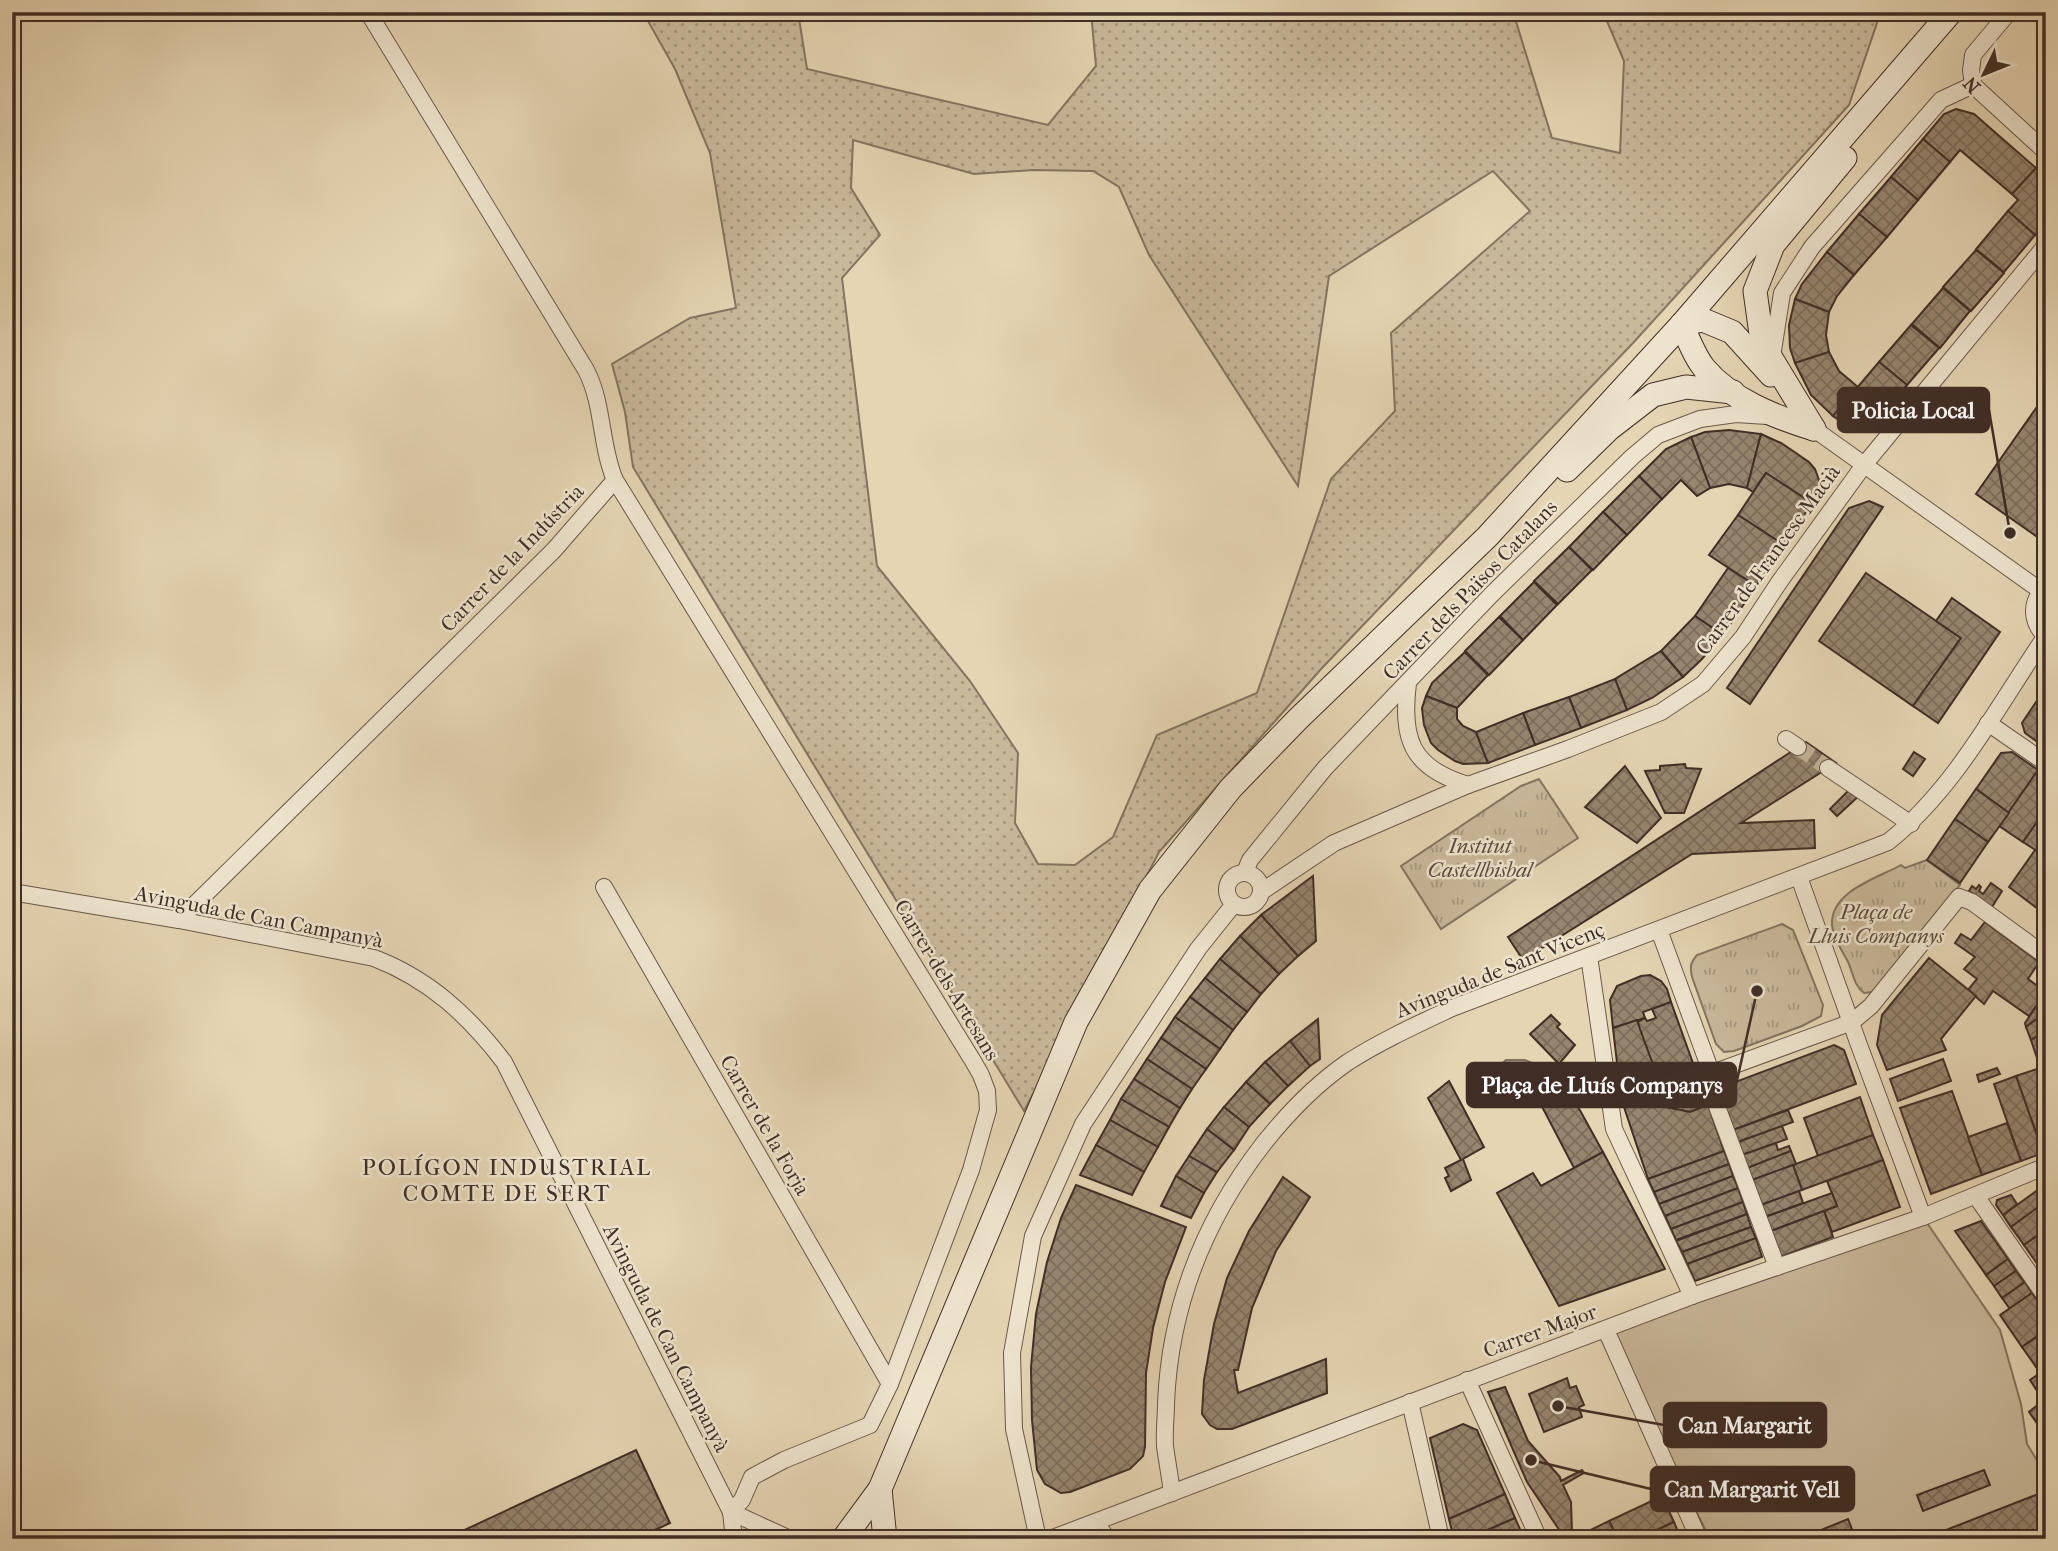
<svg xmlns="http://www.w3.org/2000/svg" width="2058" height="1551" viewBox="0 0 2058 1551" font-family="'IM FELL French Canon',serif">
	<defs>
		<pattern id="grass-dots" width="8" height="8" patternUnits="userSpaceOnUse" patternTransform="scale(1.75)"><rect width="8" height="8" fill="#c9b99b"/><path d="M2 2h.1M6 6h.1" fill="none" stroke="#a5977e" stroke-width="1.8" stroke-linecap="round"/></pattern>
		<pattern id="park-tufts" width="24" height="20" patternUnits="userSpaceOnUse" patternTransform="scale(1.75)"><rect width="24" height="20" fill="#c9b99b"/><path d="M3 7l-1-3M5 7V3M7 7l1-3M15 17l-1-3M17 17v-4M19 17l1-3" fill="none" stroke="#a5977e"/></pattern>
		<pattern id="water-rules" width="6" height="5" patternUnits="userSpaceOnUse" patternTransform="scale(1.75)"><rect width="6" height="5" fill="#ad9c83"/><path d="M0 2.5h6" fill="none" stroke="#8e806b"/></pattern>
		<pattern id="building-cross-hatch" width="8" height="8" patternUnits="userSpaceOnUse" patternTransform="scale(1.75)"><rect width="8" height="8" fill="#96856f"/><path d="M0 0l8 8M0 8l8-8" fill="none" stroke="#7c6d5b"/></pattern>
	</defs>
	<rect width="100%" height="100%" fill="#e5d5b3"/>
	<filter id="stains"><feTurbulence type="fractalNoise" baseFrequency=".00286" numOctaves="4"/><feColorMatrix values="0 0 0 0 .2 0 0 0 0 .09 0 0 0 0 .02 0 0 0 .5 -.17"/></filter>
	<radialGradient id="worn" r=".72"><stop offset=".6" stop-color="#630" stop-opacity="0"/><stop offset="1" stop-color="#630" stop-opacity=".3"/></radialGradient>
	<!-- grass -->
	<path fill="url(#grass-dots)" stroke="#847460" stroke-width="2" fill-rule="evenodd" d="M640,12h158l9,57 241,56 48,-59 -5,-54h422l39,126 68,15 4,-92 -21,-49h274v11l-28,82 -216,238 -311,325 -163,184 -135,259 -391,-644 -8,-55 -13,-48 78,-46 46,-10 -26,-155 -35,-84 -27,-48zM853,140l121,34 59,-4 60,1 26,16 30,68 149,231 31,-210 164,-105 37,40 -139,122 4,78 -64,68 -74,214 -100,42 -44,102 -38,28 -37,-1 -23,-41 3,-70 -48,-72 -93,-115 -35,-288 38,-43 -29,-47z"/>
	<!-- park -->
	<g fill="url(#park-tufts)" stroke="#847460" stroke-width="2">
		<path d="M1539,779l39,59 -137,91 -40,-63 120,-80z"/>
		<path d="M1927,860l33,25 -88,107 -8,1c-11,-8 -11,-22 -17,-33 -6,-11 -14,-23 -15,-35 -2,-34 46,-47 69,-60l4,3z"/>
		<path d="M1782,924l11,6 30,75 -2,11 -19,10 -68,25 -10,1 -8,-8 -24,-67c-2,-10 -2,-14 5,-22z"/>
	</g>
	<!-- garden -->
	<path fill="#c9b99b" stroke="#847460" stroke-width="2" d="M1923,1217l77,113 21,74 6,40 19,31v64h-336l-104,-209z"/>
	<!-- water -->
	<path fill="url(#water-rules)" stroke="#81705e" stroke-width="2" d="M1506,1060h19l16,7 1,4 -28,11h-11l-3,-4 -1,-12z"/>
	<!-- building -->
	<g fill="url(#building-cross-hatch)" stroke="#402e26" stroke-width="2">
		<path d="M1956,109l18,5 62,54 -24,26 -52,-44 -10,12 -27,-23 21,-25z"/>
		<path d="M1923,139l27,23 -32,38 -27,-23z"/>
		<path d="M2036,168l10,9v46l-11,12 -27,-24 10,-11 -6,-6z"/>
		<path d="M1891,177l27,23 -31,37 -28,-23z"/>
		<path d="M2008,211l27,24 -31,37 -28,-23z"/>
		<path d="M1859,214l28,23 -33,38 -27,-23z"/>
		<path d="M1976,250l28,23 -33,38 -28,-24z"/>
		<path d="M1827,252l27,23 -17,21 -8,16 -34,-13 7,-15z"/>
		<path d="M1943,288l27,23 -30,37 -28,-24z"/>
		<path d="M1795,299l34,13 -3,23 3,17 -34,11 -5,-15 -1,-23z"/>
		<path d="M1911,325l28,23 -32,37 -28,-23z"/>
		<path d="M1829,352l10,19 19,16 -25,29 -22,-21 -16,-32z"/>
		<path d="M1879,362l28,23 -30,35 -9,6 -17,1 -8,-4 -10,-7z"/>
		<path d="M2041,401l5,3v139l-70,-49z"/>
		<path d="M1729,430l32,4 -14,54 -18,-4 -19,4 -19,-51 14,-5z"/>
		<path d="M1761,434l20,9 28,19 6,7 5,14 -2,9 -6,11 -46,-30 -13,19 -6,-4z"/>
		<path d="M1691,437l19,51 -13,8 -16,-16 -19,19 -23,-23 27,-27z"/>
		<path d="M1766,473l46,30 -28,42 -46,-30z"/>
		<path d="M1639,476l23,23 -35,36 -24,-23z"/>
		<path d="M1869,501l14,6 -133,197 -23,-16 122,-180z"/>
		<path d="M1603,512l24,23 -34,35 -24,-23z"/>
		<path d="M1738,515l46,30 -28,41 -47,-31z"/>
		<path d="M1569,547l23,23 -34,34 -24,-23z"/>
		<path d="M1728,568l28,18 -33,49 -28,-19z"/>
		<path d="M1866,573l95,65 -48,68 -94,-65z"/>
		<path d="M1534,582l23,23 -34,35 -23,-24z"/>
		<path d="M1952,598l48,34 -62,91 -25,-17 48,-68 -25,-17z"/>
		<path d="M1695,616l28,19 -22,25 -18,17 -22,-26z"/>
		<path d="M1499,617l24,23 -34,35 -24,-24z"/>
		<path d="M1661,651l22,26 -31,21 -25,12 -12,-31z"/>
		<path d="M1465,652l23,23 -31,33 -31,-12 6,-13z"/>
		<path d="M1615,679l12,31 -46,18 -12,-31z"/>
		<path d="M2046,687v61l-21,-15 -3,-10z"/>
		<path d="M1426,696l31,12v11l6,7 13,6 12,31 -25,1 -8,-3 -17,-11 -7,-7 -7,-18 -2,-17z"/>
		<path d="M1569,697l12,31 -46,17 -12,-32z"/>
		<path d="M1523,713l12,32 -47,18 -12,-31z"/>
		<path d="M1806,742l30,21 -95,60 73,-3 1,28 -123,6 -169,106 -15,-23z"/>
		<path d="M1914,752l11,7 -12,17 -10,-7z"/>
		<path d="M2012,752l26,18 -29,43 -33,-24 25,-36z"/>
		<path d="M1685,764l1,4 15,1 -17,44h-19l-20,-42 15,-1v-4z"/>
		<path d="M1625,766l36,52 -24,25 -52,-36z"/>
		<path d="M2038,770l8,6v33l-23,33 -24,-16z"/>
		<path d="M1851,788l10,6 -24,22 -7,-7z"/>
		<path d="M1976,789l33,24 -21,29 -33,-23z"/>
		<path d="M2046,809v48l-23,-15z"/>
		<path d="M1955,819l33,23 -28,41 -33,-23z"/>
		<path d="M2035,850l11,7v58l-37,-28z"/>
		<path d="M1313,876l3,65 -18,15 -37,-41z"/>
		<path d="M1991,883l11,8 -10,16 -23,-16 3,-5 4,3 3,-4 2,2 -2,4 4,3z"/>
		<path d="M1261,915l37,41 -19,18 -39,-38z"/>
		<path d="M1985,922l54,40 -11,17 18,13 -17,24 -36,-25 -9,13 -16,-14 9,-11 -13,-10 11,-12 -20,-14 6,-9 10,6z"/>
		<path d="M1240,936l39,38 -18,20 -41,-35z"/>
		<path d="M1929,958l47,38 -35,43 5,11 -59,20 -10,-25 5,-30z"/>
		<path d="M1220,959l41,35 -14,18 -42,-34z"/>
		<path d="M1650,975l11,6 6,8 4,13 -28,10 2,6 -32,10 -3,-28 7,-14 24,-10z"/>
		<path d="M1205,978l42,34 -14,18 -43,-33z"/>
		<path d="M2046,992v20l-20,15 -1,-4z"/>
		<path d="M1190,997l43,33 -13,19 -45,-32z"/>
		<path d="M1671,1002l37,103 -18,7 -21,-4 -32,-86 8,-4 2,3 9,-3 -4,-9z"/>
		<path d="M2046,1012v19l-15,9 -5,-13z"/>
		<path d="M1551,1015l9,9 -3,3 18,18 -16,19 -29,-30z"/>
		<path d="M1175,1017l45,32 -14,20 -45,-31z"/>
		<path d="M1318,1019l2,40 -10,7 -20,-25z"/>
		<path d="M1637,1020l4,12 28,76 -48,-10 -8,-70z"/>
		<path d="M2046,1031v29l-7,4 -8,-24z"/>
		<path d="M1161,1038l45,31 -14,20 -45,-30z"/>
		<path d="M1290,1041l20,25 -22,20 -23,-24z"/>
		<path d="M1834,1045l10,5 12,34 -123,46 -13,-39 2,-4z"/>
		<path d="M1147,1059l45,30 -12,19 -46,-29z"/>
		<path d="M1943,1059l8,22 -53,20 -8,-22z"/>
		<path d="M1265,1062l23,24 -18,18 -24,-22z"/>
		<path d="M1997,1068l3,6 -21,8 -2,-7z"/>
		<path d="M2037,1069l9,23v59l-3,2 -27,-77z"/>
		<path d="M2016,1076l27,77 -22,8 -27,-77z"/>
		<path d="M1134,1079l46,29 -11,19 -48,-28z"/>
		<path d="M1449,1081l35,66 -21,12 8,21 -20,11 -6,-13 4,-2 -4,-8 16,-8 -33,-62z"/>
		<path d="M1246,1082l24,22 -21,23 -25,-20z"/>
		<path d="M1566,1085l37,67 -29,16 -35,-67z"/>
		<path d="M1952,1091l30,84 -51,19 -31,-86z"/>
		<path d="M1860,1097l13,38 -55,21 -14,-38z"/>
		<path d="M1621,1098l69,14 18,-7 16,46 -76,28z"/>
		<path d="M1121,1099l48,28 -11,20 -48,-27z"/>
		<path d="M1224,1107l25,20 -15,23 -27,-21z"/>
		<path d="M1788,1110l5,12 -55,20 -5,-12z"/>
		<path d="M1110,1120l48,27 -14,25 -48,-27z"/>
		<path d="M2007,1123l14,38 -39,14 -14,-38z"/>
		<path d="M1782,1126l5,13 -45,16 -4,-13z"/>
		<path d="M1207,1129l27,21 -17,22 -28,-16z"/>
		<path d="M1873,1135l10,25 -81,30 -9,-25z"/>
		<path d="M1776,1143l2,7 11,-4 2,5 -44,17 -5,-13z"/>
		<path d="M1096,1145l48,27 -12,23 -52,-20z"/>
		<path d="M1724,1151l5,13 -75,28 -6,-13z"/>
		<path d="M1791,1151l5,13 -44,16 -5,-12z"/>
		<path d="M1603,1152l62,117 -106,37 -62,-113 36,-20 8,13z"/>
		<path d="M1189,1156l28,16 -13,21 -28,-17z"/>
		<path d="M1883,1160l17,47 -68,25 -8,-21 13,-5 -10,-25z"/>
		<path d="M1729,1164l4,12 -74,28 -5,-12z"/>
		<path d="M1793,1165l9,25 -41,15 -9,-25z"/>
		<path d="M1176,1176l28,17 -13,25 -30,-12z"/>
		<path d="M1733,1176l5,12 -73,28 -6,-12z"/>
		<path d="M1283,1177l27,20 -34,54 -24,57 -14,62h-4l4,23 88,-34 1,34 -95,36h-15l-7,-4 -8,-11 2,-34 10,-56 13,-46 22,-47z"/>
		<path d="M2046,1184v18l-35,25 -8,-12z"/>
		<path d="M1076,1185l110,42 -21,55 -12,46 -7,45 -1,74 -2,9 -13,13 -60,23 -9,1 -16,-9 -8,-14 -5,-50 -1,-53 5,-53 11,-52 14,-44z"/>
		<path d="M1738,1188l5,14 -72,27 -6,-13z"/>
		<path d="M1799,1191l4,12 -38,14 -4,-12z"/>
		<path d="M1832,1193l5,13 -66,25 -6,-14z"/>
		<path d="M2011,1195l6,9 -14,11 -7,-10 1,-5z"/>
		<path d="M1743,1202l4,12 -71,26 -5,-11z"/>
		<path d="M2038,1207l8,6 -4,5 4,6v5l-22,16 -13,-18z"/>
		<path d="M1824,1211l9,26 -53,20 -9,-26z"/>
		<path d="M1747,1214l4,13 -69,25 -6,-11z"/>
		<path d="M1981,1221l27,38 -22,16 -31,-44z"/>
		<path d="M1751,1227l5,11 -69,26 -5,-12z"/>
		<path d="M2037,1236l6,8 3,-2v13l-10,7 -12,-17z"/>
		<path d="M1756,1238l6,19 -67,24 -8,-17z"/>
		<path d="M2008,1259l8,12 -22,15 -8,-11z"/>
		<path d="M2016,1271l9,12 -23,15 -8,-12z"/>
		<path d="M2025,1282l7,11 -22,16 -8,-11z"/>
		<path d="M2032,1293l14,20v17l-24,17 -22,-32z"/>
		<path d="M2046,1330v51l-24,-34z"/>
		<path d="M2040,1373l6,8v17l-3,2 -13,-20z"/>
		<path d="M1567,1378l3,10 6,-2 8,19 -5,2 3,10 -38,15 -15,-38z"/>
		<path d="M1505,1387l23,54 32,36 1,4 21,-11 2,3 -21,12 8,17 1,30 -8,5 -37,-55 -39,-90z"/>
		<path d="M2046,1398v38l-17,-24z"/>
		<path d="M1463,1424l14,6 28,64 -56,25 -19,-81z"/>
		<path d="M636,1450l34,73 -34,16h-175l-3,-6z"/>
		<path d="M1984,1470l6,15 -67,26 -6,-16z"/>
		<path d="M2046,1491v48h-117l-1,-2z"/>
		<path d="M1505,1494l10,24 -48,21h-13l-5,-20z"/>
		<path d="M1662,1496l12,26 -37,17h-19l-9,-18z"/>
		<path d="M1515,1518l9,20 -2,1h-55z"/>
		<path d="M1848,1519l7,18 -5,2h-51z"/>
		<path d="M1609,1521l9,18h-46z"/>
		<path d="M1674,1522l7,17h-44z"/>
	</g>
	<g fill="none" stroke-linecap="round" stroke-linejoin="round">
		<!-- street-tunnel -->
		<path stroke="#c4b497" stroke-width="16" stroke-dasharray="16 8" stroke-linecap="butt" d="M1798,747l30,21"/>
		<!-- lane casing -->
		<g stroke="#695849" stroke-width="10">
			<path id="lane" d="M1099,1521l14,18"/>
		</g>
		<!-- street casing -->
		<g stroke="#695849" stroke-width="18">
			<g id="street">
				<path d="M368,12l218,358c18,35 14,75 29,110l358,581 8,14 6,16 1,19 -17,60 -81,214 -20,41 -86,35 -32,17 -10,23 -11,12"/>
				<path d="M1973,85l73,67"/>
				<path d="M1973,85l-2,-15 2,-15 36,-43"/>
				<path d="M1772,357l10,-64 30,-46 129,-147 32,-15"/>
				<path d="M1814,429l227,162"/>
				<path d="M2046,587c-17,15 -15,35 0,50"/>
				<path d="M1408,683c-7,56 3,85 60,102"/>
				<path d="M1988,723l58,40"/>
				<path d="M1786,739l12,8"/>
				<path d="M1828,768l83,56"/>
				<path d="M1245,872l5,-12 75,-92 167,-174 140,-137 26,-22 42,-16 36,-5 31,2"/>
				<circle cx="1244" cy="890" r="17"/>
				<path d="M1799,877l60,168 64,172"/>
				<path d="M604,887l286,497"/>
				<path d="M12,892l167,28 195,38c55,21 95,58 130,104l227,450 3,27"/>
				<path d="M1261,892l73,-49 134,-58 100,-36 93,-37 42,-28 40,-47 37,-56 84,-116 182,-220"/>
				<path d="M179,920l375,-370 61,-70"/>
				<path d="M1659,930l51,139 8,2 134,-49 19,-16 88,-109 13,5 74,54"/>
				<path d="M1589,956l25,173 78,167"/>
				<path d="M1718,1071l-6,15 3,15 62,166"/>
				<path d="M1976,1196l70,101"/>
				<path d="M1606,1330l93,209"/>
				<path d="M1467,1380l72,159"/>
				<path d="M1410,1402l31,137"/>
				<path d="M1172,1493c-2,-16 -5,-32 -7,-47 -1,-14 1,-29 1,-43 4,-96 39,-184 98,-260 24,-30 52,-59 84,-81 33,-21 68,-37 104,-54l436,-166c67,-53 109,-135 157,-205"/>
				<path d="M731,1512l59,27"/>
				<path d="M1038,1539l-24,-110 -2,-76 21,-117 50,-112 115,-175 36,-45"/>
				<path d="M1050,1539l642,-243 231,-79 123,-51"/>
			</g>
		</g>
		<!-- secondary casing -->
		<g stroke="#402e26" stroke-width="25">
			<g id="secondary">
				<path d="M1682,324l21,-4 29,12 39,43"/>
				<path d="M1682,324c6,15 12,31 22,44 27,32 71,49 110,61"/>
				<path d="M1814,429l-43,-71 -10,-24 -6,-43 18,-46 72,-87"/>
				<path d="M1567,470l42,-41 44,-34 33,-8 47,5"/>
				<path d="M880,1489l5,50"/>
				<path d="M844,1538l36,-49 196,-467 74,-132 81,-102 67,-69 189,-182 195,-213 269,-312"/>
			</g>
		</g>
		<!-- lane -->
		<use href="#lane" stroke="#eee4ce" stroke-width="8"/>
		<!-- street -->
		<use href="#street" stroke="#eee4ce" stroke-width="16"/>
		<!-- secondary -->
		<use href="#secondary" stroke="#eee4ce" stroke-width="23"/>
	</g>
	<g text-anchor="middle" dominant-baseline="central" stroke-width="5" stroke-linejoin="round" paint-order="stroke">
		<!-- street labels -->
		<g font-size="21" fill="#402e26" stroke="#eee4ce">
			<text transform="translate(512 558) rotate(-46)">Carrer de la Indústria</text>
			<text transform="translate(1768 560) rotate(-54)">Carrer de Francesc Macià</text>
			<text transform="translate(1470 590) rotate(-46)">Carrer dels Països Catalans</text>
			<text transform="translate(259 917) rotate(11)">Avinguda de Can Campanyà</text>
			<text transform="translate(1500 970) rotate(-22)">Avinguda de Sant Vicenç</text>
			<text transform="translate(947 980) rotate(59)">Carrer dels Artesans</text>
			<text transform="translate(765 1125) rotate(60)">Carrer de la Forja</text>
			<text transform="translate(1540 1331) rotate(-20)">Carrer Major</text>
			<text transform="translate(666 1338) rotate(63)">Avinguda de Can Campanyà</text>
		</g>
		<!-- park labels -->
		<g font-size="21" font-style="italic" fill="#5b4a3d" stroke="#eee4ce">
			<text x="1480" y="846">Institut<tspan x="1480" dy="24">Castellbisbal</tspan></text>
			<text x="1876" y="912">Plaça de<tspan x="1876" dy="24">Lluis Companys</tspan></text>
		</g>
		<!-- neighbourhood labels -->
		<g font-size="23" letter-spacing="2" fill="#402e26" stroke="#eee4ce">
			<text x="507" y="1167">POLÍGON INDUSTRIAL<tspan x="507" dy="26">COMTE DE SERT</tspan></text>
		</g>
	</g>
	<!-- callouts -->
	<path fill="none" stroke="#402e26" stroke-width="2.5" d="M2010 533L1989 410M1757 991L1736 1085M1558 1406L1664 1425M1531 1460L1651 1489"/>
	<g fill="#402e26" stroke="#eee4ce" stroke-width="2.5">
		<circle cx="2010" cy="533" r="7"/>
		<circle cx="1757" cy="991" r="7"/>
		<circle cx="1558" cy="1406" r="7"/>
		<circle cx="1531" cy="1460" r="7"/>
	</g>
	<g fill="#402e26" stroke="#402e26" stroke-width="2.5">
		<rect x="1838" y="388" width="151" height="44" rx="7"/>
		<rect x="1467" y="1063" width="269" height="44" rx="7"/>
		<rect x="1664" y="1403" width="162" height="44" rx="7"/>
		<rect x="1651" y="1467" width="203" height="44" rx="7"/>
	</g>
	<g font-size="23" text-anchor="middle" font-weight="bold" fill="#fff">
		<text x="1913" y="418">Policia Local</text>
		<text x="1602" y="1093">Plaça de Lluís Companys</text>
		<text x="1745" y="1433">Can Margarit</text>
		<text x="1752" y="1497">Can Margarit Vell</text>
	</g>
	<!-- margin -->
	<rect width="2058" height="1551" fill="none" stroke="#e5d5b3" stroke-width="42"/>
	<rect x="14" y="14" width="2030" height="1523" fill="none" stroke="#402e26" stroke-width="3.5"/>
	<rect x="21" y="21" width="2016" height="1509" fill="none" stroke="#402e26" stroke-width="2"/>
	<!-- north arrow -->
	<g transform="translate(1984 74) rotate(227)" stroke="#eee4ce" stroke-width="5" paint-order="stroke">
	<path d="M0-5L12 26L0 18L-12 26Z" fill="#402e26"/>
	<text y="-10" font-size="19" font-weight="bold" text-anchor="middle" fill="#402e26">N</text>
	</g>
	<rect width="100%" height="100%" filter="url(#stains)"/>
	<rect width="100%" height="100%" fill="url(#worn)"/>
</svg>
